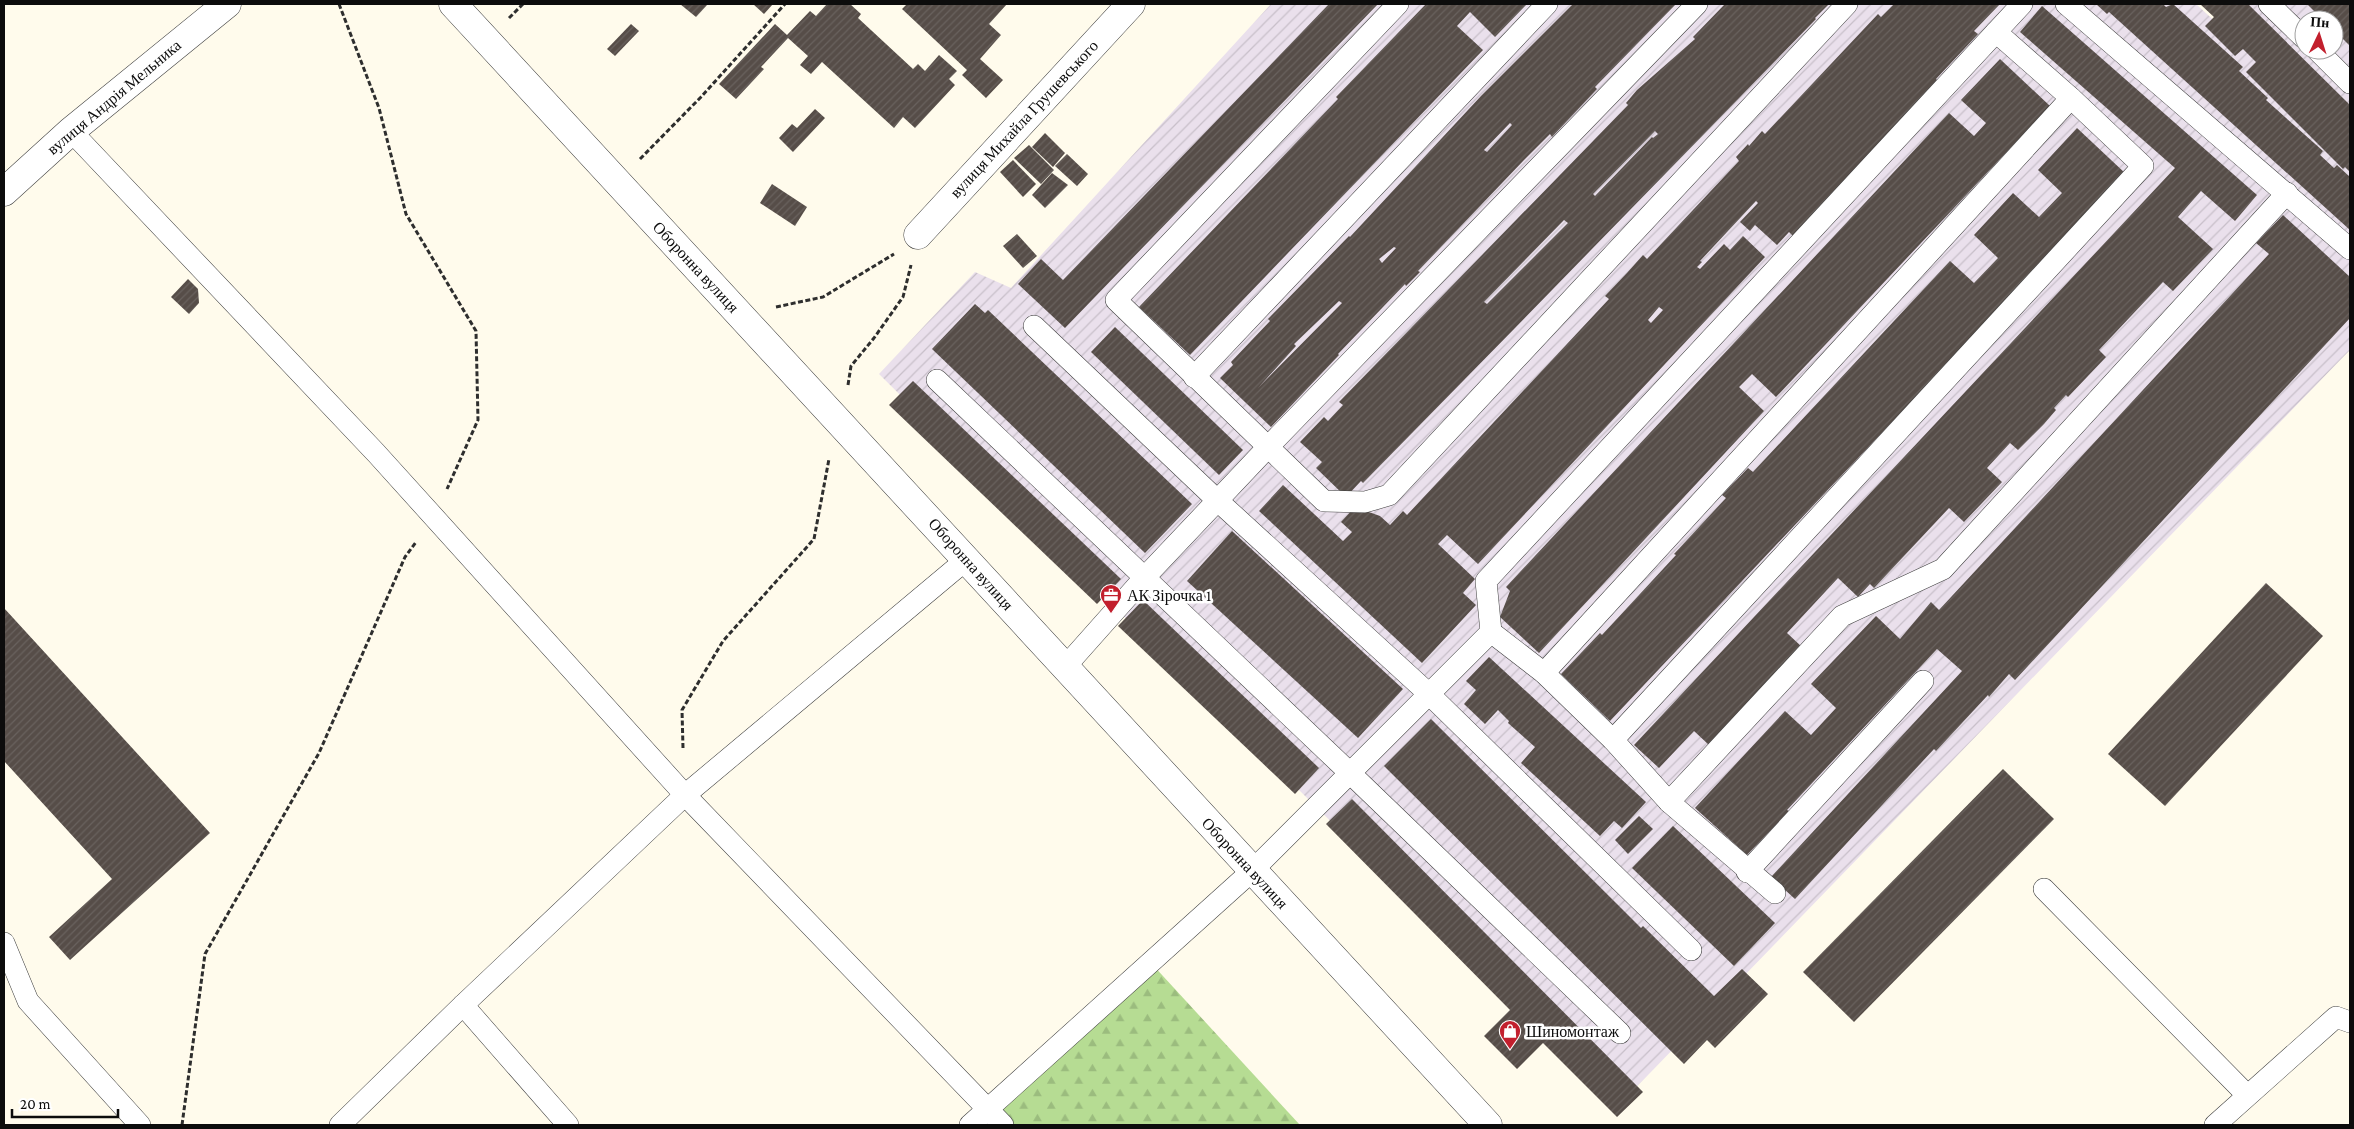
<svg xmlns="http://www.w3.org/2000/svg" width="2354" height="1129" viewBox="0 0 2354 1129" font-family="'Crimson Pro',serif">
	<defs>
		<pattern id="industrial-furrows" width="10" height="10" patternUnits="userSpaceOnUse" patternTransform="scale(1.25)"><rect width="10" height="10" fill="#eae0ec"/><path d="M-1 1l2-2M0 10L10 0M9 11l2-2" fill="none" stroke="#c8bfc9"/></pattern>
		<pattern id="forest-firs" width="22" height="20" patternUnits="userSpaceOnUse" patternTransform="scale(1.25)"><rect width="22" height="20" fill="#b6dc93"/><path d="M5 1l3.5 6h-7zM16 11l3.5 6h-7z" fill="#9bbc7e"/></pattern>
		<pattern id="building-hatch" width="6" height="6" patternUnits="userSpaceOnUse" patternTransform="scale(1.25)"><rect width="6" height="6" fill="#564d48"/><path d="M-1 1l2-2M0 6l6-6M5 7l2-2" fill="none" stroke="#69625e"/></pattern>
	</defs>
	<rect width="100%" height="100%" fill="#fffbec"/>
	<!-- industrial -->
	<g fill="url(#industrial-furrows)" fill-rule="evenodd">
		<path d="M1271,4h925l154,141v205l-732,756 -739,-732 96,-102 36,16z"/>
		<path d="M2212,4h138v126zM2304,20h30v30h-30z"/>
	</g>
	<!-- forest -->
	<path fill="url(#forest-firs)" d="M1151,963l149,162h-328z"/>
	<!-- building -->
	<g fill="url(#building-hatch)" fill-rule="evenodd">
		<path d="M680,4h28l-12,13z"/>
		<path d="M753,4h20l-9,10z"/>
		<path d="M827,4h23l11,10 -3,4 55,51 5,-5 7,7 14,-16 18,16 -8,8 6,6 -40,43 -12,-11 -9,11 -72,-66 -11,12 -11,-9 8,-9 -20,-18 -27,29 3,2 -28,30 -17,-15 56,-60 12,11 23,-24 6,5z"/>
		<path d="M907,4h100l-18,20 12,11 -21,24 23,21 -17,18 -24,-23 5,-5 -65,-61z"/>
		<path d="M1329,4h49l-313,324 -47,-44 23,-25 22,21z"/>
		<path d="M1426,4h101l-32,33 -25,-25 -13,14 26,24 -293,305 -51,-48 199,-208 -2,-2z"/>
		<path d="M1573,4h103l-81,83 2,2 -45,48 -2,-3 -26,26 -106,111 2,1 -14,14 -1,-2 -67,70 1,1 -68,72 -51,-49 13,-13 -2,-3 39,-41 -2,-2 81,-83 1,1 131,-141zM1510,123l2,2 -12,13 -13,14 -3,-2zM1394,247l2,1 -14,15 -3,-4zM1339,301l3,2 -84,85 38,-42 -2,-2z"/>
		<path d="M1725,4h104l-14,14 1,1 -301,309 -152,155 -2,-2 -15,16 -30,-29 6,-6 -22,-20 24,-25 4,4 15,-16 -4,-3 289,-297 -2,-2 11,-13 58,-51 -2,-2zM1655,131l3,3 -5,4 -1,-1 -57,59 -2,-2zM1564,220l4,3 -81,81 -3,-2z"/>
		<path d="M1894,4h106l-26,27 4,3 -42,45 2,2 -145,155 -4,-4 -12,13 -22,-20 -5,6 -10,-9 18,-19 -2,-2 -29,31 -27,29 2,1 -5,5 3,2 24,-25 6,6 13,-14 22,21 -287,307 -31,-29 -9,9 37,35 -12,14 13,12 -54,58 -163,-152 24,-26 60,56 9,-9 -11,-10 14,-15 25,9 10,9 13,-14 4,4 202,-216 -4,-3 22,-23 16,-18 4,4 92,-98 -3,-4 12,-13 1,2 13,-15 3,3 113,-120 3,3zM1659,307l4,3 -12,13 -3,-3z"/>
		<path d="M2096,4h67l3,3 7,-3 70,63 -4,4 29,27 -2,2 57,51 -3,4 14,13 3,-3 13,12v53l-241,-218 -2,2z"/>
		<path d="M2200,4h48l102,101v67l-5,-5 -2,2 -97,-97 10,-10 -13,-13 -8,7 -30,-30 9,-9z"/>
		<path d="M2307,4h43v42l-16,-16v-10h-11z"/>
		<path d="M2042,6l215,189 -22,26 -34,-30 -23,26 35,32 -40,42 -10,-9 -64,68 7,7 -38,40 -2,-2 -12,13 2,2 -12,14 -26,26 -8,-7 -23,25 15,14 -38,40 -15,-14 -75,80 -4,-4 -12,13 -20,-19 -51,55 15,14 -93,98 -15,-14 -35,37 -25,-23 541,-577 -155,-136z"/>
		<path d="M631,24l8,7 -24,25 -8,-7z"/>
		<path d="M2000,59l50,47 -274,291 -24,-23 -13,13 25,24 -225,242 -39,-36 10,-26 -4,-4 443,-474 25,23 12,-13 -25,-23z"/>
		<path d="M815,109l10,9 -32,34 -14,-14 13,-14 5,4z"/>
		<path d="M2077,128l49,46 -516,547 -49,-47 39,-41 2,2 74,-80 -2,-1 52,-56 -4,-3 26,-27 5,4 197,-211 24,22 24,-25 -24,-23 39,-42 26,24 23,-24 -24,-23z"/>
		<path d="M1045,133l20,20 -12,14 -21,-20z"/>
		<path d="M1029,145l25,25 -13,14 -27,-26z"/>
		<path d="M1067,154l21,20 -11,12 -22,-20z"/>
		<path d="M1013,160l23,24 -13,13 -23,-25z"/>
		<path d="M1052,173l16,12 -23,23 -13,-13z"/>
		<path d="M772,184l35,23 -12,19 -35,-23z"/>
		<path d="M2283,215l67,62v41l-335,362 -6,-6 -20,23 -1,-2 -52,56 -2,-2 -139,150 -24,-22 191,-206 -25,-22 -150,161 2,1 -42,44 -52,-47 90,-97 26,24 25,-27 -25,-24 65,-68 24,23 31,-37 8,8 330,-356 -13,-11z"/>
		<path d="M1017,234l20,22 -14,12 -20,-22z"/>
		<path d="M188,279l10,10 1,14 -10,11 -18,-17z"/>
		<path d="M975,304l10,9 3,-3 204,194 -47,49 -213,-204z"/>
		<path d="M1115,327l128,123 -24,25 -128,-123z"/>
		<path d="M913,381l208,198 -24,25 -208,-199z"/>
		<path d="M1232,531l171,158 -45,49 -171,-157z"/>
		<path d="M2266,583l57,53 -158,170 -57,-52z"/>
		<path d="M1143,600l176,168 -24,26 -177,-168z"/>
		<path d="M4,608l206,225 -140,127 -21,-23 63,-58 -108,-118z"/>
		<path d="M1489,657l157,145 -24,26 -8,-7 -14,15 -79,-73 14,-16 -27,-24 1,-2 -11,-11 -13,14 -21,-20 12,-14 -10,-9z"/>
		<path d="M1431,719l185,184 25,25 2,-2 71,70 28,-27 26,25 -53,54 -8,-8 -23,24 -300,-298z"/>
		<path d="M2003,769l51,50 -200,203 -51,-50z"/>
		<path d="M1352,799l291,293 -26,25 -74,-74 -26,26 -33,-33 26,-26 -184,-186z"/>
		<path d="M1639,816l14,13 -25,25 -13,-14z"/>
		<path d="M1673,826l102,97 -41,43 -102,-98z"/>
	</g>
	<g fill="none" stroke-linecap="round" stroke-linejoin="round">
		<!-- service casing -->
		<g stroke="#3f3f3f" stroke-width="22">
			<g id="service">
				<path d="M1398,4l-282,296 208,201 41,1 24,-7 458,-491"/>
				<path d="M2066,4l284,245"/>
				<path d="M2269,4l35,34"/>
				<path d="M2317,50l33,33"/>
				<path d="M71,131l305,322 309,342 318,330"/>
				<path d="M1034,326l184,175 211,193 262,256"/>
				<path d="M1194,377l353,-373"/>
				<path d="M937,380l414,394 269,259"/>
				<path d="M1491,632l53,41 69,67 56,62 106,91"/>
				<path d="M1065,667l80,-90 124,-131 428,-442"/>
				<path d="M1544,673l527,-575"/>
				<path d="M1613,740l530,-574 -72,-68 -75,-66"/>
				<path d="M1669,802l173,-186 101,-47 344,-376"/>
				<path d="M1747,872l176,-191"/>
				<path d="M2044,889l203,206"/>
				<path d="M4,943l24,58 112,124"/>
				<path d="M463,1005l105,120"/>
				<path d="M340,1125l123,-120 222,-210 282,-236"/>
				<path d="M970,1125l282,-254 239,-239 -5,-51 536,-577"/>
				<path d="M2215,1125l121,-108 14,5"/>
			</g>
		</g>
		<!-- minor casing -->
		<g stroke="#3f3f3f" stroke-width="29">
			<g id="minor">
				<path d="M4,192l67,-61 156,-127"/>
				<path d="M918,235l213,-231"/>
			</g>
		</g>
		<!-- tertiary casing -->
		<g stroke="#3f3f3f" stroke-width="29">
			<path id="tertiary" d="M453,4l1035,1121"/>
		</g>
		<!-- path -->
		<g stroke="#2e2e2e" stroke-width="3" stroke-dasharray="5 2.5" stroke-linecap="butt">
			<path d="M339,4l40,104 27,106 70,117 2,89 -31,69"/>
			<path d="M509,18l14,-14"/>
			<path d="M640,159l61,-62 84,-93"/>
			<path d="M776,307l47,-10 71,-43"/>
			<path d="M848,385l3,-19 23,-28 29,-41 8,-32"/>
			<path d="M683,748l-1,-38 41,-69 91,-102 15,-80"/>
			<path d="M182,1125l23,-171 114,-201 86,-196 11,-15"/>
		</g>
		<!-- service -->
		<use href="#service" stroke="#fff" stroke-width="21"/>
		<!-- minor -->
		<use href="#minor" stroke="#fff" stroke-width="28"/>
		<!-- tertiary -->
		<use href="#tertiary" stroke="#fff" stroke-width="28"/>
	</g>
	<!-- icons -->
	<defs>
		<g id="office-pin" transform="scale(1.125)"><path d="M0 17L-7.5 6A9.5 9.5 0 1 1 7.5 6Z" fill="#c21f2d" stroke="#fff"/><path d="M-6-3h4V-5.5h4V-3h4V5H-6ZM-1-4.5V-3h2v-1.5ZM-6 0V1H6V0Z" fill="#fff"/></g>
		<g id="shop-pin" transform="scale(1.125)"><path d="M0 17L-7.5 6A9.5 9.5 0 1 1 7.5 6Z" fill="#c21f2d" stroke="#fff"/><path d="M-5-2.5h2.3a2.7 3.5 0 0 1 5.4 0H5L5.5 6h-11ZM-1.5-2.5h3a1.5 2.3 0 0 0-3 0Z" fill="#fff"/></g>
	</defs>
	<g fill-rule="evenodd">
		<use href="#office-pin" x="1111" y="595"/>
		<use href="#shop-pin" x="1510" y="1031"/>
	</g>
	<g text-anchor="middle" dominant-baseline="central" stroke-width="5" stroke-linejoin="round" paint-order="stroke">
		<!-- street labels -->
		<g font-size="16" fill="#0c0c0c" stroke="#fff">
			<text transform="translate(114 97) rotate(-40)">вулиця Андрія Мельника</text>
			<text transform="translate(1024 119) rotate(-47)">вулиця Михайла Грушевського</text>
			<text transform="translate(696 267) rotate(47)">Оборонна вулиця</text>
			<text transform="translate(971 564) rotate(48)">Оборонна вулиця</text>
			<text transform="translate(1245 863) rotate(47)">Оборонна вулиця</text>
		</g>
		<!-- poi labels -->
		<g font-size="16" fill="#0c0c0c" stroke="#fff" text-anchor="start">
			<text x="1127" y="595">АК Зірочка 1</text>
			<text x="1526" y="1031">Шиномонтаж</text>
		</g>
	</g>
	<!-- border -->
	<rect width="2354" height="1129" fill="none" stroke="#0c0c0c" stroke-width="10"/>
	<!-- north arrow -->
	<g transform="translate(2319 35) rotate(4)"><circle r="24" fill="#ffffff" stroke="#9e9e9e"/>
	<path d="M0-4L9 19L0 12L-9 19Z" fill="#c21f2d"/>
	<text y="-8" font-size="14" font-weight="bold" text-anchor="middle" fill="#0c0c0c">Пн</text>
	</g>
	<!-- scale -->
	<path d="M12 1109v8h106v-8" fill="none" stroke="#0c0c0c" stroke-width="2.5"/>
	<text x="20" y="1109" font-size="15" fill="#0c0c0c" stroke="#ffffff" stroke-width="4" paint-order="stroke">20 m</text>
</svg>
